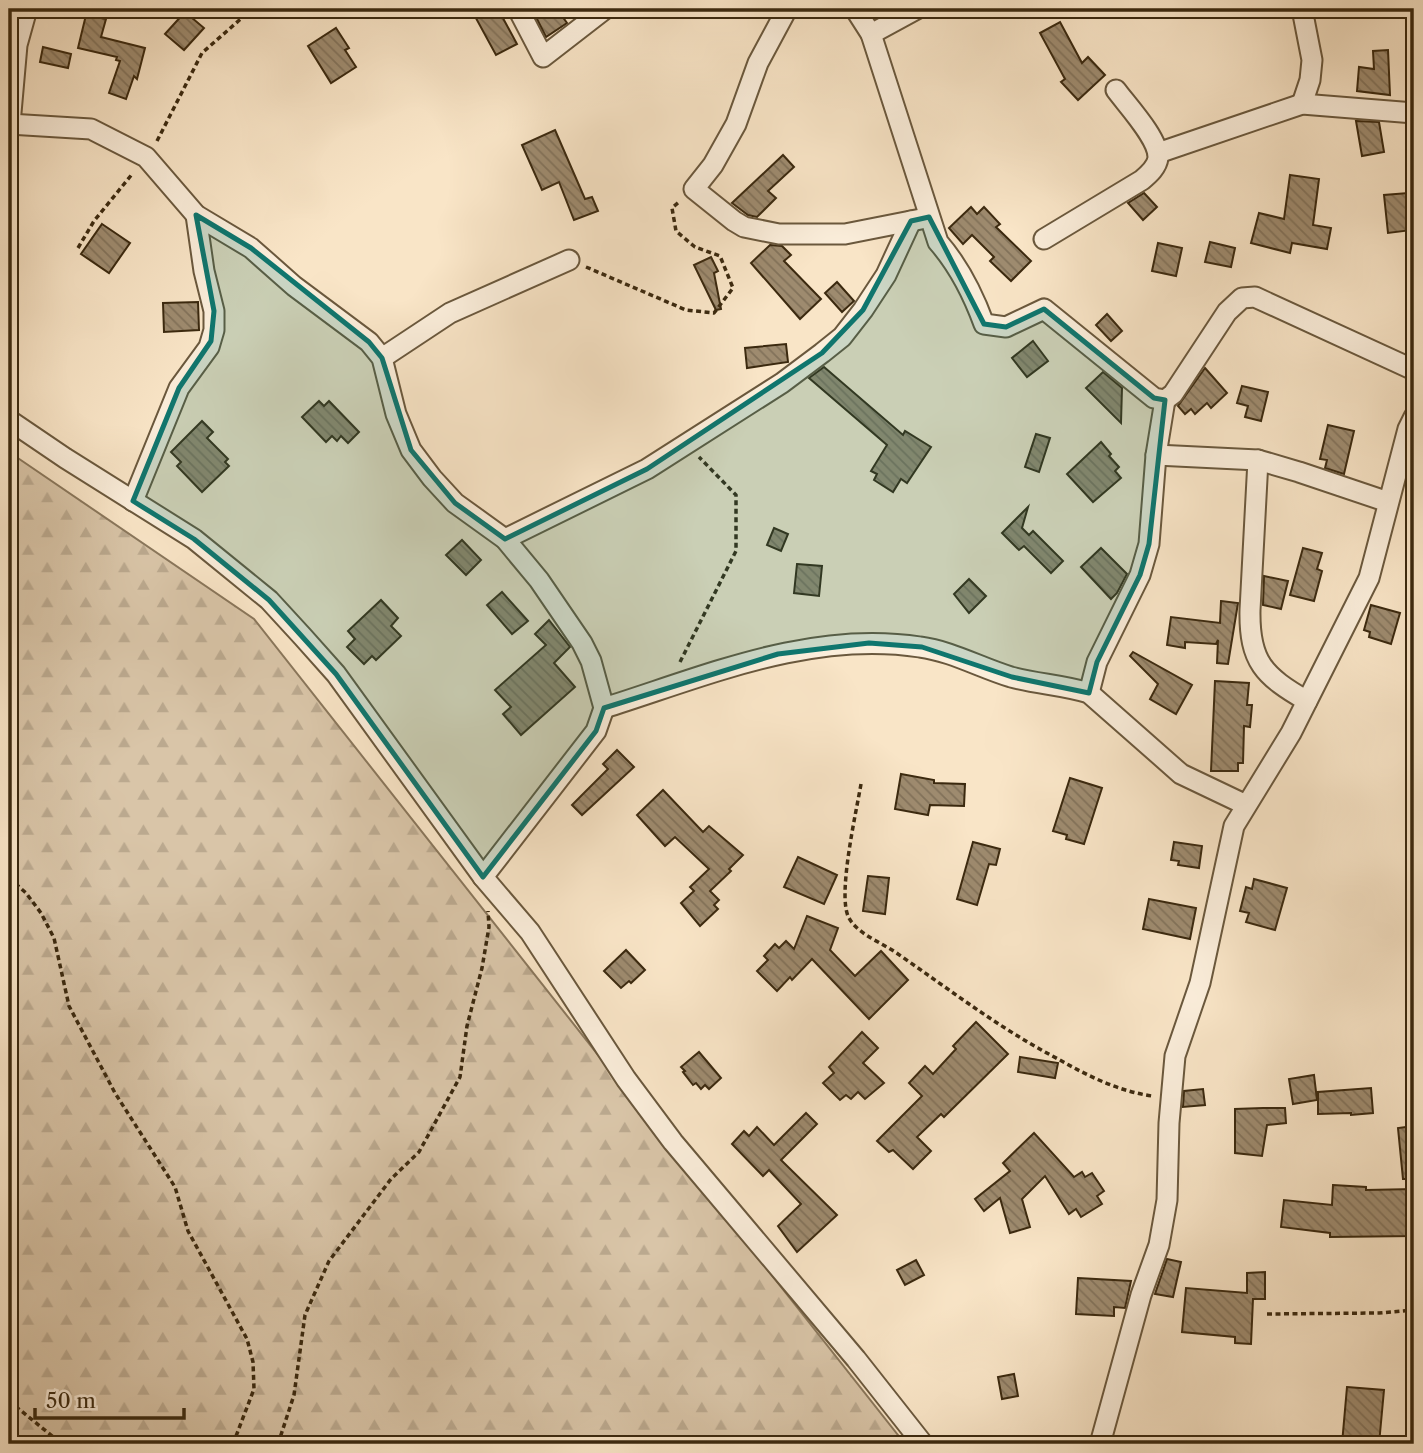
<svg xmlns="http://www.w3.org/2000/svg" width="1423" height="1453" viewBox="0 0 1423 1453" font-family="'Libre Caslon Text',serif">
	<defs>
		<pattern id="forest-firs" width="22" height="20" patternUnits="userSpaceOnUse" patternTransform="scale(1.75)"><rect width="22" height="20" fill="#d9c5a8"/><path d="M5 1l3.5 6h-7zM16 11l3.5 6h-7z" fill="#bba98f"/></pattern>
		<pattern id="building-back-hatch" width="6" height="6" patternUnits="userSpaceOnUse" patternTransform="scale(1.75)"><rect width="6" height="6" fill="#9e8b6f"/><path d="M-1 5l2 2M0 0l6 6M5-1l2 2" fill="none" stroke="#82725a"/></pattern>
	</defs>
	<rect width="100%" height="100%" fill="#f9e5c7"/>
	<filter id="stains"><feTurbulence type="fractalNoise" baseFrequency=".00286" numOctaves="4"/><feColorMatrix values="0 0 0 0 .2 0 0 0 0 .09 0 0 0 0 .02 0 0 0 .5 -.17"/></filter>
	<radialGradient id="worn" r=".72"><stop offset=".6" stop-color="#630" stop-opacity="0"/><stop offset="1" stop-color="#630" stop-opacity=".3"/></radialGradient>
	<!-- forest -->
	<path fill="url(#forest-firs)" stroke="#8a775c" stroke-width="2" d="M9,452l245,167 651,825h-896z"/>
	<!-- building -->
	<g fill="url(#building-back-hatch)" stroke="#3b290f" stroke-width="2">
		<path d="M471,9h27l19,35 -21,11z"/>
		<path d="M548,9h9l10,14 -21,14 -10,-20z"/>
		<path d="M185,12l19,16 -20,22 -19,-16z"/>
		<path d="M86,15l20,4 -5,18 44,11 -8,31 -3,-3 -8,23 -17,-6 11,-32 -4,-1 1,-3 -39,-9z"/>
		<path d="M1060,22l22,41 6,-6 17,18 -27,25 -17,-18 4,-3 -25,-46z"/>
		<path d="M336,28l13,20 -4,2 11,17 -25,16 -23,-37z"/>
		<path d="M43,47l28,7 -3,14 -28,-6z"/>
		<path d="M1388,50l2,45 -33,-4 2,-24 15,2 -1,-18z"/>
		<path d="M1356,121l23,1 5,30 -22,4z"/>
		<path d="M555,130l30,69 7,-2 6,14 -24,9 -15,-38 -17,8 -20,-45z"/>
		<path d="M783,155l11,12 -26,24 8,7 -19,19 -9,-2 -16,-12z"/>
		<path d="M1290,175l29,4 -6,46 18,3 -4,21 -35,-6 -2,10 -39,-10 8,-30 25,6z"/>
		<path d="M1144,193l13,14 -14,13 -15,-17z"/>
		<path d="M1408,193l4,37 -24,3 -4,-38z"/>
		<path d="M971,207l6,7 7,-7 16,17 -4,3 35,34 -20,20 -21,-20 4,-4 -22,-22 -9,9 -14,-16z"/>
		<path d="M102,224l28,19 -21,30 -28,-19z"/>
		<path d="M1210,242l25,6 -4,19 -26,-5z"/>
		<path d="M1158,243l24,5 -6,28 -24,-5z"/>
		<path d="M770,245l12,1 9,9 -7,6 37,38 -21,20 -49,-56z"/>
		<path d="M711,257l7,14 -4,2 7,36 -5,1 -22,-45z"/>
		<path d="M837,282l17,19 -12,11 -17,-19z"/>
		<path d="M198,302l1,28 -35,2 -1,-29z"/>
		<path d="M1107,314l15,17 -11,10 -15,-16z"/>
		<path d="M1033,341l15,20 -21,16 -15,-19z"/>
		<path d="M786,344l2,18 -41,6 -2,-20z"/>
		<path d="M824,367l79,68 2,-4 26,16 -24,36 -6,-4 -8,13 -19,-12 3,-6 -6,-3 16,-26 -78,-67z"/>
		<path d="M1205,368l22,25 -16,15 -4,-5 -12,11 -4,-5 -6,5 -7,-8z"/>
		<path d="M1103,372l19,16 -1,35 -35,-35z"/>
		<path d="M1242,386l26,6 -7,29 -16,-4 3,-11 -11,-3z"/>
		<path d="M319,401l5,5 5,-5 30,31 -11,11 -7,-7 -4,5 -5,-5 -6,6 -24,-25z"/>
		<path d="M202,421l11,11 -6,6 21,21 -3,3 4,4 -27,26 -25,-26 4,-4 -10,-10z"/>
		<path d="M1328,425l26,6 -10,43 -19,-6 2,-8 -7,-1z"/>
		<path d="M1036,434l14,4 -11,34 -14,-5z"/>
		<path d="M1101,442l10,12 -2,2 10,11 -4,4 6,7 -28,24 -26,-28z"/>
		<path d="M1028,507l-6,21 7,7 4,-4 30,30 -12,12 -27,-27 -5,4 -17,-17z"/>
		<path d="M774,528l14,6 -7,17 -14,-6z"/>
		<path d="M462,540l19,20 -15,15 -20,-20z"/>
		<path d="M1101,548l26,26 -10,19 -6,6 -30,-32z"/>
		<path d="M1303,548l19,5 -5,16 5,2 -8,30 -24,-6z"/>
		<path d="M797,564l25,2 -3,30 -25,-3z"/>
		<path d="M1264,576l24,5 -7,28 -18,-4z"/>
		<path d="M969,579l17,17 -17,17 -15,-19z"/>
		<path d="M502,592l26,29 -16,13 -25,-29z"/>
		<path d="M381,600l17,18 -7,8 10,10 -25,24 -4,-4 -8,8 -17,-17 8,-8 -7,-8z"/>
		<path d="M1221,601l17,2 -10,61 -11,-1 1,-23 -2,4 -31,-2v6l-18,-3 4,-28 49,6z"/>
		<path d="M1371,605l29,8 -9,31 -22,-7 1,-5 -6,-2z"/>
		<path d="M549,620l21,27 -16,16 21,24 -54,48 -18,-21 8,-7 -16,-17 51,-45 -11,-11z"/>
		<path d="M1133,652l59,33 -16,29 -26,-15 8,-15 -28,-28z"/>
		<path d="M1215,681l34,2 -2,22h5l-2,22 -6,-1 -1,37h-5v8h-27z"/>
		<path d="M617,750l17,17 -52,48 -10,-10 36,-36 -5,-5z"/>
		<path d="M901,774l33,6v3l31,1 -1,22 -34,-1 -2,10 -33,-6z"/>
		<path d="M1070,778l32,10 -18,56 -18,-5 1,-4 -14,-4z"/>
		<path d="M663,790l40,42 6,-6 34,29 -14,14 2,2 -21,20 9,9 -5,5 4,4 -18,17 -19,-23 13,-12 -4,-4 19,-18 -34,-32 -10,9 -28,-31z"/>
		<path d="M973,842l27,7 -4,16 -7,-1 -12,41 -20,-6z"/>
		<path d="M1174,842l28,4 -3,22 -21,-3 1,-4 -8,-1z"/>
		<path d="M798,857l39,18 -13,29 -40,-17z"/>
		<path d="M868,876l21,2 -4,36 -22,-3z"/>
		<path d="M1254,879l33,9 -12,42 -29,-8 3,-9 -9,-2 6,-24 6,2z"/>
		<path d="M1149,899l47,9 -6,31 -47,-10z"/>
		<path d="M807,916l31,12 -8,22 25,26 26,-25 27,29 -39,39 -57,-60 -20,21 -2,-3 -13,14 -20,-20 11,-11 -4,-4 11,-12 4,4 7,-7 8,8z"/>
		<path d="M626,950l19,20 -14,13 -2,-2 -8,7 -17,-17z"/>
		<path d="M976,1022l32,32 -64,63 -3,-3 -24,23 14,14 -18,18 -20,-19 -4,2 -12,-11 45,-45 -13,-13 16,-17 8,8 23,-25 -3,-3z"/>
		<path d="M862,1032l16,16 -15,15 21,20 -19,16 -7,-7 -7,7 -5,-4 -6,5 -17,-17 11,-10 -5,-6z"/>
		<path d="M699,1052l22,26 -12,11 -4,-4 -4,4 -5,-6 -3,2 -10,-13 2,-1 -4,-4z"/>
		<path d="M1020,1057l38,6 -3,15 -37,-6z"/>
		<path d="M1314,1075l3,25 -24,4 -4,-25z"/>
		<path d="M1371,1088l2,25 -22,2v-2l-33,1v-22z"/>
		<path d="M1203,1089l2,16 -22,2 1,-16z"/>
		<path d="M1263,1108h22l1,15 -19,2 -5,31 -27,-3v-44z"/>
		<path d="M806,1113l11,11 -36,36 56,55 -40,37 -19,-26 23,-22 -32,-34 -6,6 -31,-32 12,-13 5,5 8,-9 17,18z"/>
		<path d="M1414,1126v53h-11l-5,-51z"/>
		<path d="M1034,1133l40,44 8,-5 3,5 7,-4 12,18 -7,5 5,8 -21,13 -5,-8 -7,5 -24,-38 -23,23 8,28 -20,6 -10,-35 -16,13 -9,-12 35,-28 -7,-8z"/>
		<path d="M1333,1185l33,2v3l48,-1v47l-84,1v-4l-49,-6 3,-27 48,5z"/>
		<path d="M1167,1259l14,3 -8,35 -18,-3z"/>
		<path d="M916,1260l8,15 -19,10 -8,-15z"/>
		<path d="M1265,1272v27h-12l-2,45 -16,-1v-6l-53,-5 4,-44 61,5v-20z"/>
		<path d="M1078,1278l53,3 -6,27 -11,-1v9l-38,-2z"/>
		<path d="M1014,1374l4,22 -16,3 -4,-22z"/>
		<path d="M1347,1387l37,3 -5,54h-37z"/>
	</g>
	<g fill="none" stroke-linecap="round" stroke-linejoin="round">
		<!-- street casing -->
		<g stroke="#6a583d" stroke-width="23">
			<g id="street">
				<path d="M518,9l25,48 62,-48"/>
				<path d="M787,9l-29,54 -22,61 -23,41 -19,24 40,32 10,6 35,7h66l76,-15"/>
				<path d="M855,9l16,25 67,208c21,24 35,52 46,82l22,3 38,-18 110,89 11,2 8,-6 54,-82 15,-14 13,-1 159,73"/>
				<path d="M1302,9l10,51 -2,20 -8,24"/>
				<path d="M871,34l46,-25"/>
				<path d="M9,124l82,5 55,28 50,58 55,33 43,38 75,56 13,16 14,56 15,36 21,28 23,25 50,36 34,41 43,63 9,18 13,47 -8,23 -113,146"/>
				<path d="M10,124l7,-79 10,-36"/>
				<path d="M1158,153l144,-49 112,9"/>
				<path d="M1044,239l98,-59c7,-6 15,-13 16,-22 1,-19 -31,-53 -42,-68"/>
				<path d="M382,358l68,-45 119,-53"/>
				<path d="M9,420l56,38 129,81 75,61 34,37 33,37 147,203 47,55 96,147 47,63 183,217 67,85"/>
				<path d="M1156,455l102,5 41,12 89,30"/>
				<path d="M1258,460l-8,150c-1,52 14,66 57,91"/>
				<path d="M133,501l46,-113 30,-41 5,-17v-19l-10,-40 -8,-56"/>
				<path d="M505,539l142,-70 135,-86 40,-30 20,-16 21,-27 23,-35 25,-54"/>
				<path d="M1089,693l8,-31 43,-87 9,-31 7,-89 9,-55"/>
				<path d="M604,708c102,-32 207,-78 316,-61 31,4 61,21 91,30 26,7 52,8 78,16l92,81 65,31"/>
				<path d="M1100,1444l41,-149 18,-50 8,-45 2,-77 6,-67 25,-73 34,-157 57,-93 78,-155 39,-149 6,-12"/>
			</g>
		</g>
		<!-- path -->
		<g stroke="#3b290f" stroke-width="3.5" stroke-dasharray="5 3.5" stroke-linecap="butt">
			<path d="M157,141l45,-88 50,-44"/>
			<path d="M78,248l16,-27 39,-48"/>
			<path d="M586,267l100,43 28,3 19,-25 -13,-32 -25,-9 -19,-16 -4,-23 7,-6"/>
			<path d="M680,662l56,-111v-56l-37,-38"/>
			<path d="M861,784c-5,29 -23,108 -13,132 8,18 35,27 50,38 55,38 101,74 160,105 30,17 60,32 94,37"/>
			<path d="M9,878l17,15 15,20 13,25 15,68 46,87 60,94 13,44 59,108 6,23 1,27 -21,55"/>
			<path d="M1267,1314l112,-1 35,-3"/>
			<path d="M9,1401l53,43"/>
			<path d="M278,1444l16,-49 11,-80 24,-54 62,-82 28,-27 41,-75 7,-51 15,-58 7,-41 -1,-16"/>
		</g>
		<!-- street -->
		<use href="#street" stroke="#fbeedb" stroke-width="19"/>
	</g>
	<!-- marked area -->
	<path fill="#0f766e" fill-opacity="0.2" stroke="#0f766e" stroke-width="5" stroke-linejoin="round" d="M196,215l55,33 118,94 13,16 29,92 44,53 50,36 142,-70 175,-116 41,-43 48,-89 18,-4 55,107 22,3 38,-18 110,89 11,2 -16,144 -9,31 -43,87 -8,31 -77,-16 -90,-30 -53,-4 -91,11 -174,54 -8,23 -113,146 -147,-203 -67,-74 -75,-61 -61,-38 46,-113 32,-47 3,-30z"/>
	<!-- margin -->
	<rect width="1423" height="1453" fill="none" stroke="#f9e5c7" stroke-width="35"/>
	<rect x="10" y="10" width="1402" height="1432" fill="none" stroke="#3b290f" stroke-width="3.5"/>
	<rect x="18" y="18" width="1388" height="1418" fill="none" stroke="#3b290f" stroke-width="2"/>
	<!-- scale -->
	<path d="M35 1408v10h149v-10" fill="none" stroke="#3b290f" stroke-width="3.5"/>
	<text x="46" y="1408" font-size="21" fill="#3b290f" stroke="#fbeedb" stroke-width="5" paint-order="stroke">50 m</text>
	<rect width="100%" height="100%" filter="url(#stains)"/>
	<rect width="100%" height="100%" fill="url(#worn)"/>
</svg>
